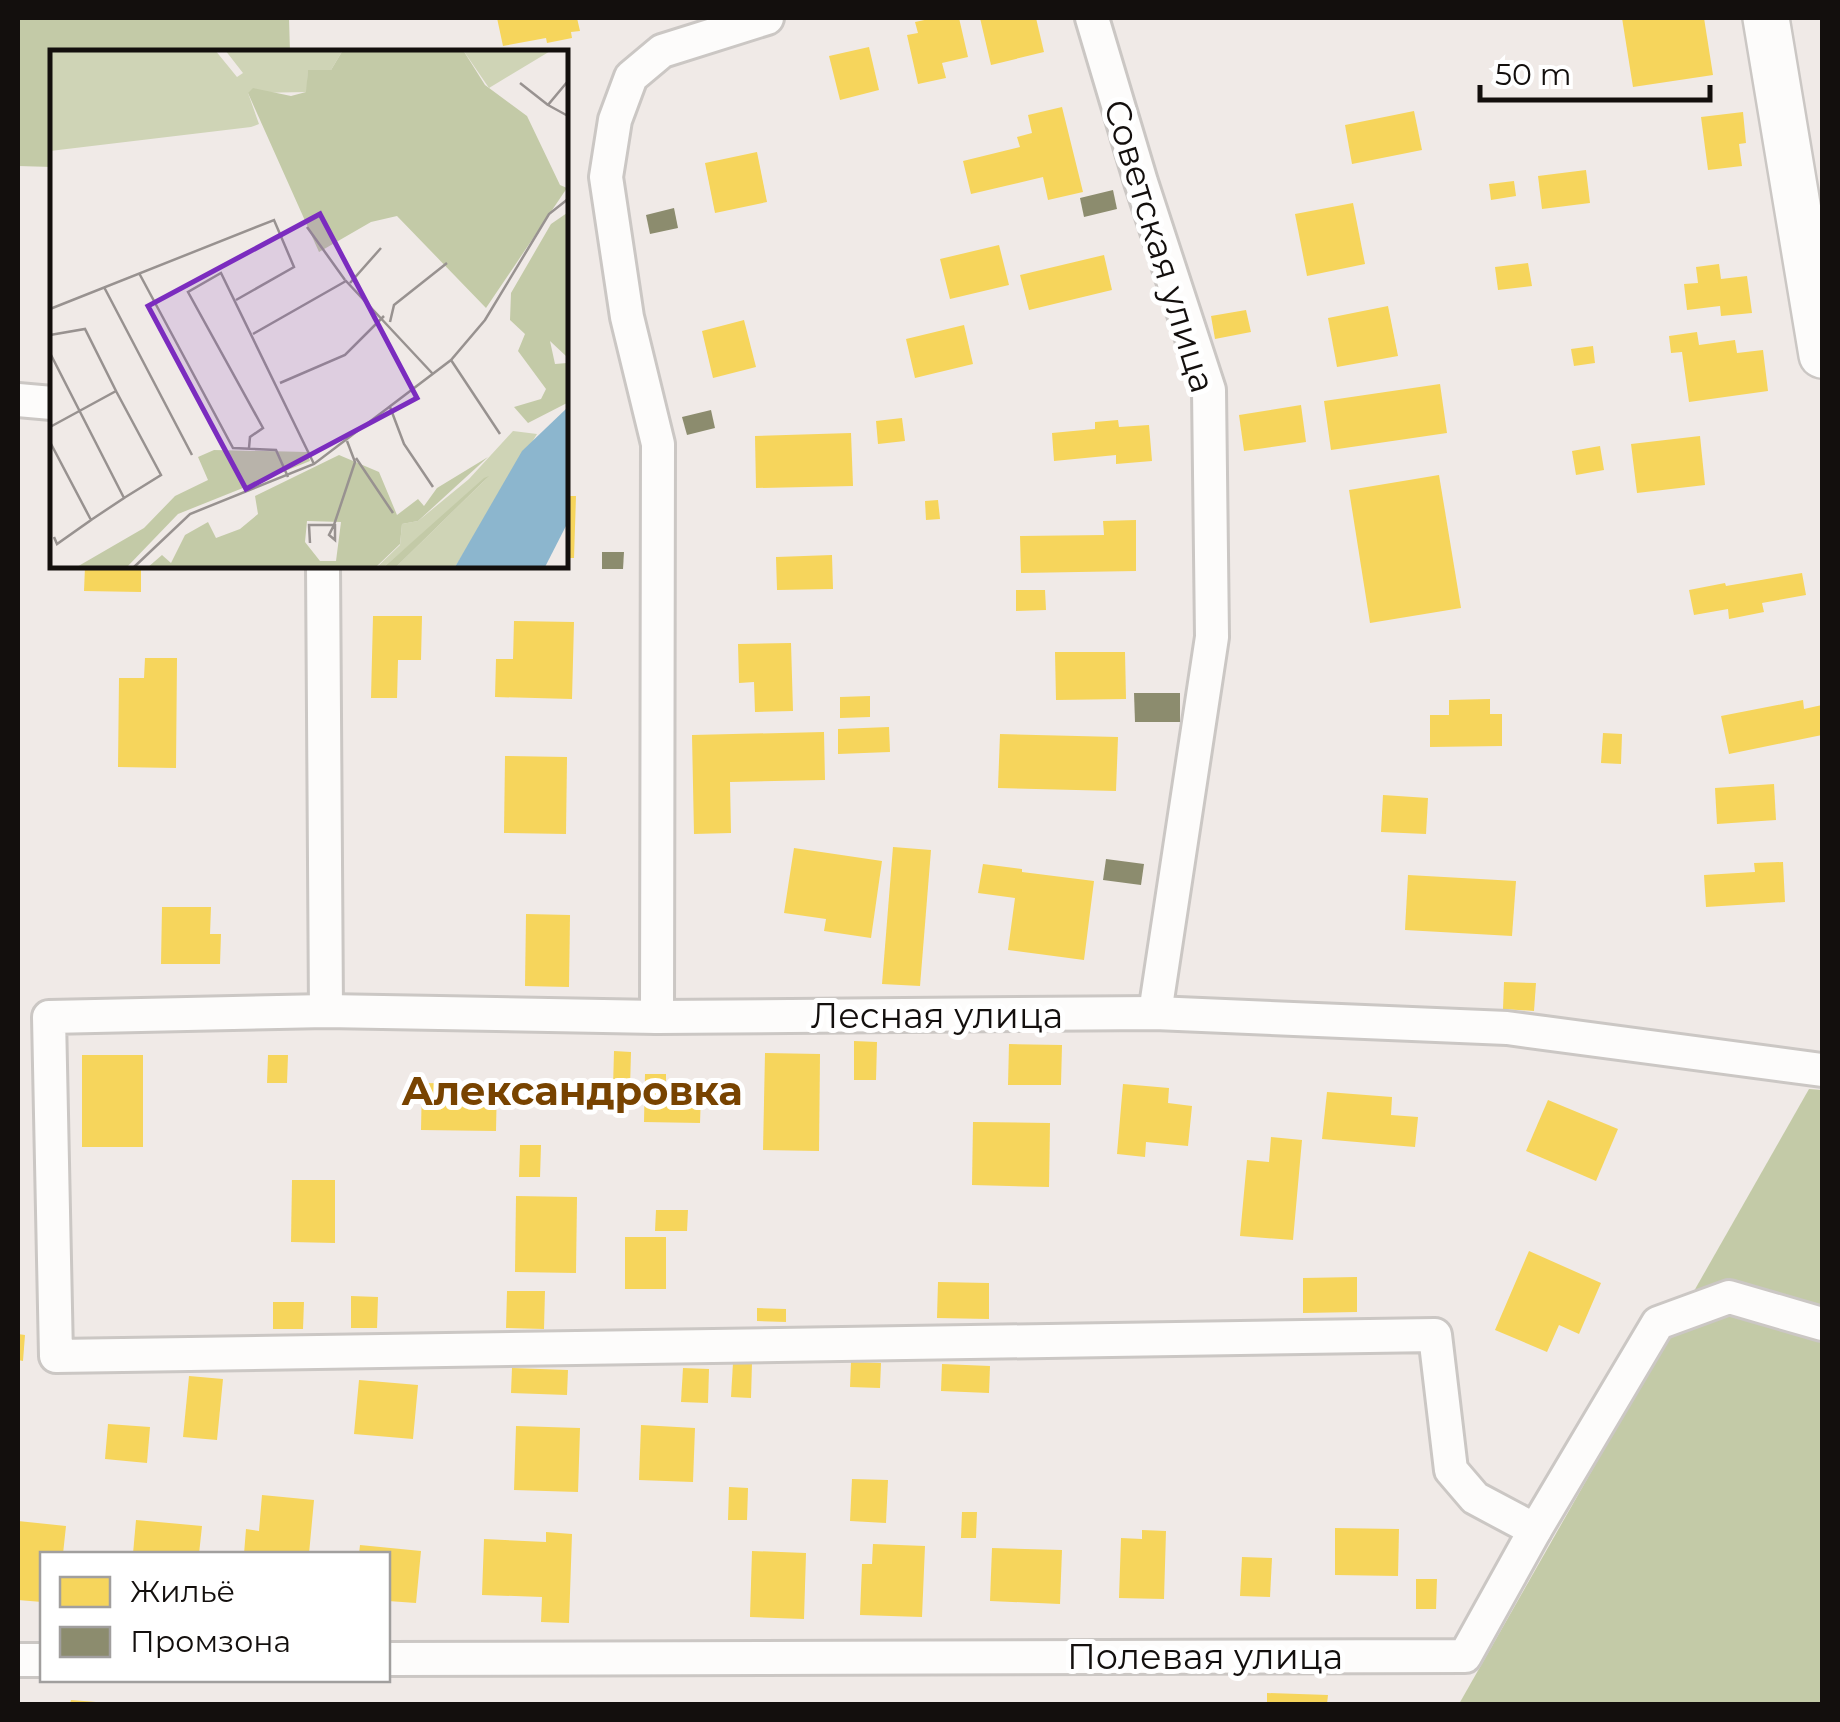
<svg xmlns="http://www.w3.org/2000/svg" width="1840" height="1722" viewBox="0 0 1840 1722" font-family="Montserrat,sans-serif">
	<rect width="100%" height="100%" fill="#f0eae7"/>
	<!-- forest -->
	<g fill="#c3caa7">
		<path d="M18,18h271l1,34h-238v115l-34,-1z"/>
		<path d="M1809,1089l13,1v614h-363z"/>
	</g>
	<!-- homes -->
	<g fill="#f6d55c">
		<path d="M497,18h80l3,13 -9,1 1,6 -25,5 -1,-5 -43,8z"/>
		<path d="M934,18h25l9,39 -26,6 4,15 -28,6 -11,-49 11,-2 -3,-11z"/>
		<path d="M980,18h56l8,34 -53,13z"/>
		<path d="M1622,18h82l9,57 -80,12z"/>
		<path d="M869,47l10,43 -39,10 -11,-44z"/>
		<path d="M1062,107l21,85 -35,8 -5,-23 -72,17 -8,-33 57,-14 -3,-10 15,-4 -4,-18z"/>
		<path d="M1414,111l8,39 -70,14 -7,-39z"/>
		<path d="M1743,112l3,31 -7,1 3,22 -34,4 -7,-53z"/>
		<path d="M757,152l10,50 -52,11 -10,-50z"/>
		<path d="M1586,170l4,33 -48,6 -4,-33z"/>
		<path d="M1514,181l2,15 -25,4 -2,-16z"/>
		<path d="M1353,203l12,61 -58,12 -12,-62z"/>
		<path d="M999,245l10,40 -59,14 -10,-40z"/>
		<path d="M1104,255l8,35 -83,20 -9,-35z"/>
		<path d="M1528,263l4,23 -34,4 -3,-23z"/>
		<path d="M1719,264l2,15 26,-3 5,37 -31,3 -1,-10 -33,4 -3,-26 14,-1 -2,-16z"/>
		<path d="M1388,306l10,50 -61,11 -9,-49z"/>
		<path d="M1246,310l5,22 -36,7 -4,-23z"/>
		<path d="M744,320l12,47 -43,11 -11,-47z"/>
		<path d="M964,325l9,39 -58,14 -9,-39z"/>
		<path d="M1697,332l2,13 36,-5 2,13 26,-3 5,41 -79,11 -7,-50 -11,1 -2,-17z"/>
		<path d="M1593,346l2,17 -21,3 -3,-17z"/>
		<path d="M1440,384l7,49 -116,17 -7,-49z"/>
		<path d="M1301,405l5,37 -62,9 -5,-36z"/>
		<path d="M902,418l3,23 -27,3 -2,-23z"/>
		<path d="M1118,420l1,7 30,-2 3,36 -36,3v-9l-62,6 -2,-28 43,-4v-7z"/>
		<path d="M851,433l2,53 -97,2 -1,-52z"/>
		<path d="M1700,436l5,49 -68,8 -6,-49z"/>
		<path d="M1600,446l4,24 -28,5 -4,-24z"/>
		<path d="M1439,475l22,133 -91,15 -21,-133z"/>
		<path d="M565,496h11l-2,62h-9z"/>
		<path d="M938,500l2,19 -14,1 -1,-19z"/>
		<path d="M1136,520v51l-115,2 -1,-37 84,-1 -1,-14z"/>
		<path d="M832,555l1,34 -56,1 -1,-33z"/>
		<path d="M85,567l56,1v24l-57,-1z"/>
		<path d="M1802,573l4,22 -44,8 2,9 -35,7 -1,-10 -34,6 -5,-25 36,-7 1,3z"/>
		<path d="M1016,590h29l1,20 -30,1z"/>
		<path d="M373,616h49l-1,44h-23l-1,38h-26z"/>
		<path d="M514,621l60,1 -2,77 -77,-2 1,-38h17z"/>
		<path d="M791,643l2,68 -38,1 -1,-30 -15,1 -1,-39z"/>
		<path d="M1055,652h70l1,47 -70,1z"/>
		<path d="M145,658h32l-1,110 -58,-1 1,-89h25z"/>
		<path d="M870,696v21l-30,1v-21z"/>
		<path d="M1490,699v15h12v32l-72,1v-32h19v-15z"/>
		<path d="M1803,700l1,9 18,-4v30l-93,19 -8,-38z"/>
		<path d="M889,727l1,25 -52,2v-25z"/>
		<path d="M824,732l1,48 -95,2 1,51 -37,1 -2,-99z"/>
		<path d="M1603,733l19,1 -1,30 -20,-1z"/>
		<path d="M1000,734l118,3 -2,54 -118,-3z"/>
		<path d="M505,756l62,1 -1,77 -62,-1z"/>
		<path d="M1774,784l2,36 -59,4 -2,-36z"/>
		<path d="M1383,795l45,3 -2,36 -45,-2z"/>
		<path d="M893,847l38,3 -11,136 -38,-2z"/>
		<path d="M794,848l88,13 -11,77 -47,-7 2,-12 -42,-6z"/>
		<path d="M1783,862l2,40 -79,5 -2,-32 51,-3 -1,-9z"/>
		<path d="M983,864l39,5v3l72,9 -10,79 -76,-10 7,-52 -37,-5z"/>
		<path d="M1408,875l108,6 -4,55 -107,-6z"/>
		<path d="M162,907h49l-1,27h11l-1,30h-59z"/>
		<path d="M526,914l44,1 -1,72 -44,-1z"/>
		<path d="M1504,982l32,1 -2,28 -31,-2z"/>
		<path d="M854,1041l23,1 -1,38h-22z"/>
		<path d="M1009,1044l53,1 -1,40h-53z"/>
		<path d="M614,1051l17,1 -1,36h-17z"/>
		<path d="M765,1053l55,1 -1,97 -56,-1z"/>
		<rect x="82" y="1055" width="61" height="92"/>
		<path d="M268,1055h20l-1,28h-20z"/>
		<path d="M645,1074h21v18l35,1 -1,30 -56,-1z"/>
		<path d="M422,1083l75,1 -1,47 -75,-1z"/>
		<path d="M1123,1084l46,4 -1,15 24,3 -4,40 -42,-4 -1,15 -28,-3z"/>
		<path d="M1327,1092l65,5 -1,18 27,2 -3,30 -93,-8z"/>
		<path d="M1548,1100l70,29 -22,52 -70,-30z"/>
		<path d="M973,1122l77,1 -1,64 -77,-2z"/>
		<path d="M1271,1137l31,3 -9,100 -53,-4 7,-76 22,2z"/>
		<path d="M520,1145h21l-1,32h-21z"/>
		<path d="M292,1180h43v63l-44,-1z"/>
		<path d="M516,1196l61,1 -1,76 -61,-1z"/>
		<path d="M656,1210h32l-1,21h-32z"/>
		<rect x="625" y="1237" width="41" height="52"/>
		<path d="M1529,1251l72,32 -22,51 -20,-9 -12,27 -52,-22z"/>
		<path d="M1357,1277v35l-54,1v-35z"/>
		<path d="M938,1282l51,1v36l-52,-1z"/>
		<path d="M507,1291h38l-1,38 -38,-1z"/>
		<path d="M351,1296l27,1 -1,31h-26z"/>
		<path d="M273,1302h31l-1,27h-30z"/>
		<path d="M757,1308l29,1v13l-29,-1z"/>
		<path d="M18,1334l7,1 -2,26 -5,-1z"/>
		<path d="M851,1362l30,1 -1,25 -30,-1z"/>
		<path d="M733,1363h19l-1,35 -20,-1z"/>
		<path d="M942,1364l48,2 -1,27 -48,-2z"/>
		<path d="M512,1368l56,2 -1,25 -56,-2z"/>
		<path d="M683,1368l26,1 -1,34 -27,-1z"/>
		<path d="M189,1376l34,3 -6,61 -34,-3z"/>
		<path d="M359,1380l59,5 -5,54 -59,-5z"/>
		<path d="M108,1424l42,3 -3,36 -42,-4z"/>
		<path d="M641,1425l54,3 -2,54 -54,-2z"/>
		<path d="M516,1426l64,2 -2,64 -64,-2z"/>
		<path d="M852,1479l36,1 -2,43 -36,-2z"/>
		<path d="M729,1487l19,1 -1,32h-19z"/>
		<path d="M262,1495l52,5 -5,54h-65l2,-25 13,2z"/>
		<path d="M962,1512h15l-1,26h-15z"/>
		<path d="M136,1520l66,6 -3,28h-66z"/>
		<path d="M18,1521l48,5 -3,28h-21v48l-24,-2z"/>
		<path d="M1335,1528l64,1 -1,47 -63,-1z"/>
		<path d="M1142,1530l24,1 -2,68 -45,-1 2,-60 21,1z"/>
		<path d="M546,1532l26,2 -3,89 -28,-1 1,-25 -60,-2 2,-56 62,3z"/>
		<path d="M873,1544l52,2 -3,71 -62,-2 2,-51h10z"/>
		<path d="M360,1545l61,6 -5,52 -28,-2v-47h-29z"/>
		<path d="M992,1548l70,2 -2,54 -70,-3z"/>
		<path d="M752,1551l54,2 -2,66 -54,-2z"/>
		<path d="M1242,1557l30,1 -2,39 -30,-1z"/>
		<path d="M1416,1579h21l-1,30h-20z"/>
		<path d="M1267,1693l61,2 -1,9h-60z"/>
		<path d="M71,1700l25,2v2h-26z"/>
	</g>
	<!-- industry -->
	<g fill="#8c8c6e">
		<path d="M1113,190l4,19 -33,8 -4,-19z"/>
		<path d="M674,208l4,20 -28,6 -4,-19z"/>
		<path d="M711,410l4,18 -28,7 -5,-18z"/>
		<path d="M602,552h22l-1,17h-21z"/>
		<path d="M1134,693h46v29h-45z"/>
		<path d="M1106,859l38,5 -3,21 -38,-5z"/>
	</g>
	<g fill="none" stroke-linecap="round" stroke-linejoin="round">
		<!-- street casing -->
		<g stroke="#cbc7c4" stroke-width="38">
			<g id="street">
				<path d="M1092,18l49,164 68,208 3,247 -57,376"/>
				<path d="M18,400l34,3"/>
				<path d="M323,565l3,446"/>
				<path d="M657,1017l1,-573 -31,-127 -21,-140 9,-57 16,-43 31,-26 105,-33"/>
				<path d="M1535,1530l-60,-32 -24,-28 -16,-135 -1379,21 -7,-339 277,-6 331,6 498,-4 352,15 315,42"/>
				<path d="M388,1659l1077,-3 70,-126 123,-207 71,-26 93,27"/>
				<path d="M18,1660h24"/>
			</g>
		</g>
		<!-- secondary casing -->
		<g stroke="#cbc7c4" stroke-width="50">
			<path id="secondary" d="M1766,18l56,337"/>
		</g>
		<!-- street -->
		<use href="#street" stroke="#fdfcfb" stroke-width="32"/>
		<!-- secondary -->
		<use href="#secondary" stroke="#fdfcfb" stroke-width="45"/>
	</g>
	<g text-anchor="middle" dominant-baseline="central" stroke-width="10" stroke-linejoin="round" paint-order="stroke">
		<!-- street labels -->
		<g font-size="35" fill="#130f0d" stroke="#fff">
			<text transform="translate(1160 246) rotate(73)">Советская улица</text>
			<text x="937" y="1015">Лесная улица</text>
			<text x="1205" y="1656">Полевая улица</text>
		</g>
		<!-- quarter labels -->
		<g font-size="40" font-weight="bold" fill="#784300" stroke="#fff">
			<text x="572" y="1090">Александровка</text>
		</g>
	</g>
	<!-- overview -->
	<g transform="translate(50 50)">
		<rect width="518" height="518" fill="#f0eae7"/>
		<path d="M0,0h165l22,27 6,-4 -18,-23h118l-12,20h-23l-1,22 -59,1 11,31 -8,3 -201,24zM413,0h89l-63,38zM463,381l24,3 -82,133h-59l92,-90 -104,90 -8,1 24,-23 2,-21 16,-3 51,-42z" fill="#cfd4b6"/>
		<path d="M293,0h120l22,35 42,31 33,69 7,3 -81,120 -89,-92 -26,6 -52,30 -71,-159 5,-5 38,8 15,-4 2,-22h23zM517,163v144l-17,-16 5,23 12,-1v40l-39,20 -14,-16 27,-8 5,-10 -28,-38 7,-17 -15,-14 1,-27 40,-69zM164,400l93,2 3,9 -132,53 -51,53 -52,1 69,-40 31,-32 33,-16 -10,-23zM289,405l40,17 18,43 21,-16 6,7 13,-18 51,-31 -70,64 -16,3 -2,20 -24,23 -229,1 15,-13 9,8 14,-28 23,-13 8,16 24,-9 18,-15 -3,-18zM257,471l34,1 -5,39h-16l-15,-19zM439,426l-93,91h-12l100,-89z" fill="#c3caa7" fill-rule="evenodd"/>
		<path d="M517,358v116l-22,43h-90l67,-116z" fill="#8cb6ce"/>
		<path fill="none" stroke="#989290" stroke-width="2.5" d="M518,31l-20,24 20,11M470,33l28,22M257,177l38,53M89,223l94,175 43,2 12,27M300,233l31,-35M54,237l88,168M0,259l224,-89 20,47 -58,33M340,272l4,-17 53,-42M203,284l93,-53 86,92M0,285l35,-6 31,62 -66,36M0,303l74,145 -33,22M401,310l49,74M230,333l65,-28 39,-39M66,341l45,84 -37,23M340,357l14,37 29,43M0,392l41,78 -34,24 -3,-7M199,398l1,-11 13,-9 -75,-136 33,-19 93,191M306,408l37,55M284,475l-5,10 6,5v-16M260,493l-1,-18h25l21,-63 -8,-21M83,518l57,-54 124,-50 137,-104 34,-40 64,-106 19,-15"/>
		<path fill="#7b2cbf" fill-opacity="0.15" stroke="#7b2cbf" stroke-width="5" d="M270,164l97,184 -171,91 -98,-183z"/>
		<rect width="518" height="518" fill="none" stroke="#130f0d" stroke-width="5"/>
	</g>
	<!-- border -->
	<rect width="1840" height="1722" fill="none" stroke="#130f0d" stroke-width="40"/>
	<!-- legend -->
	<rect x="40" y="1552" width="350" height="130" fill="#ffffff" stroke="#a19f9e" stroke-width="2.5"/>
	<rect x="60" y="1577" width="50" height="30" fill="#f6d55c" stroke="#a19f9e" stroke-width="2.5"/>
	<text x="130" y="1602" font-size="30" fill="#130f0d">Жильё</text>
	<rect x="60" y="1627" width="50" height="30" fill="#8c8c6e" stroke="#a19f9e" stroke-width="2.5"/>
	<text x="130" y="1652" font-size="30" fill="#130f0d">Промзона</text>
	<!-- scale -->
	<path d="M1480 85v15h230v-15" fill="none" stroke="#130f0d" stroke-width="5"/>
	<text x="1495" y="85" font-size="30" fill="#130f0d" stroke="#ffffff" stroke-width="8" paint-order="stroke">50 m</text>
</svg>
